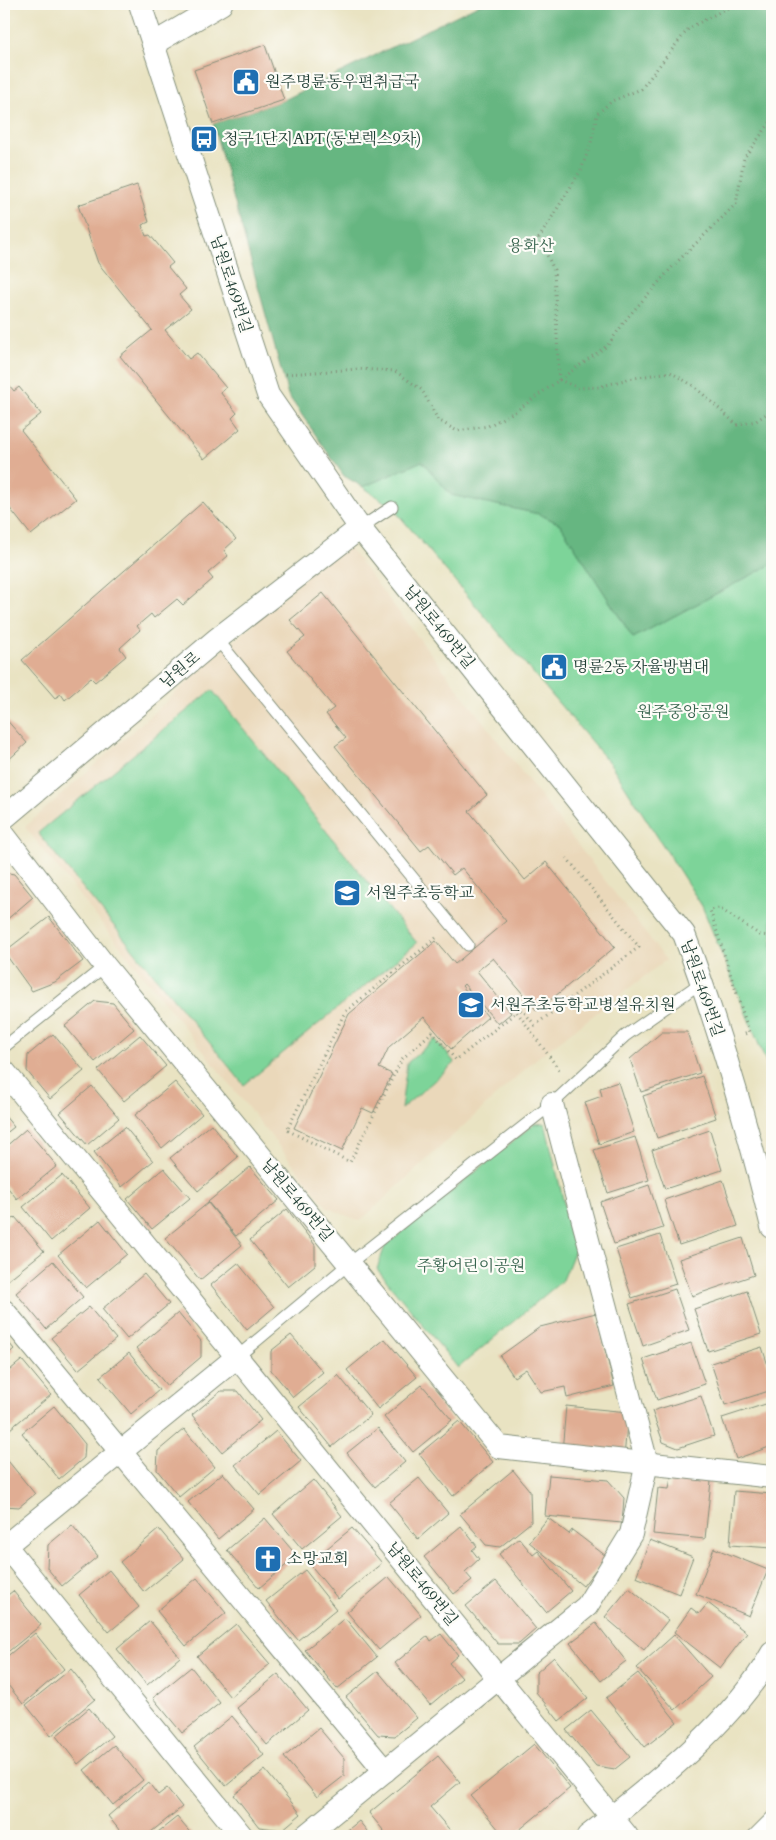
<svg xmlns="http://www.w3.org/2000/svg" width="776" height="1840" viewBox="0 0 776 1840" font-family="Cardo,'Noto Serif KR',serif">
	<rect width="100%" height="100%" fill="#fdfcf7"/>
	<filter id="ink" filterUnits="userSpaceOnUse"><feTurbulence type="fractalNoise" baseFrequency=".02" numOctaves="2"/><feDisplacementMap in="SourceGraphic" scale="10" xChannelSelector="R" yChannelSelector="G"/><feConvolveMatrix kernelMatrix="1 2 1 2 8 2 1 2 1" color-interpolation-filters="sRGB"/></filter>
	<filter id="wash" filterUnits="userSpaceOnUse"><feTurbulence type="fractalNoise" baseFrequency=".0096" numOctaves="4" result="noise"/><feDisplacementMap in="SourceGraphic" scale="20" xChannelSelector="R" yChannelSelector="G"/><feGaussianBlur stdDeviation="1.12" result="paint"/><feColorMatrix in="noise" values="0 0 0 0 0 0 0 0 0 0 0 0 0 0 0 0 0 1.4 0 .05"/><feComposite in="paint" operator="in"/></filter>
	<g filter="url(#wash)">
		<rect width="100%" height="100%" fill="#e9e3c2"/>
		<!-- built -->
		<path fill="#ead8ba" d="M345,542l321,418 -129,98 -177,163 -32,-13 -303,-381z"/>
		<!-- green -->
		<g fill="#7dd499" stroke="#4e8866">
			<path d="M422,461l29,34 88,19 21,10 73,114 139,-74v504l-3,1 -67,-163 -90,-140 -220,-259 -29,-20z"/>
			<path d="M212,690l205,253 -173,142 -206,-252z"/>
			<path d="M435,1039l20,24 -54,46 6,-46z"/>
			<path d="M545,1123l30,127 -12,30 -105,88 -81,-99 8,-23 149,-122z"/>
		</g>
		<!-- forest -->
		<path fill="#66b681" stroke="#427a5a" d="M480,4h292v560l-139,74 -73,-114 -21,-10 -88,-19 -29,-34 -59,26 -19,-11 -56,-81 -75,-271 71,-24z"/>
		<g id="blocks">
			<!-- building -->
			<g fill="#e0ad93">
				<path d="M265,45l19,55 -71,24 -19,-54z"/>
				<path d="M137,185l12,37 -7,3 4,11 4,-1 23,28 -5,4 18,22 -7,6 12,14 -26,21 24,29 8,-6 29,35 -6,4 17,21 -5,5 8,11 -36,30 -84,-103 32,-26 -54,-67 -20,-58z"/>
				<path d="M4,379l10,12 5,-4 22,27 -20,16 55,69 -45,36 -27,-34 2,-10 -2,-3z"/>
				<path d="M203,502l33,37 -12,11 4,6 -20,17 5,6 -30,26 -6,-6 -23,19 -3,-4 -14,12 3,4 -20,18 6,8 -31,26 -4,-4 -26,22 -4,-6 -6,4 -33,-38z"/>
				<path d="M323,593l164,202 -18,16 56,69 21,-18 69,85 -78,64 -44,-53 -16,13 34,42 -13,11 -34,-40 -2,2 26,31 -37,32 -27,-32 -35,30 -10,21 13,6 -19,39 -11,-5 -20,43 -48,-23 55,-114 87,-73 19,23 51,-43 -44,-53 -9,7 -24,-30 -8,6 -86,-105 11,-8 -20,-24 8,-6 -47,-57 18,-14 -15,-17z"/>
				<path d="M4,717l23,26 -22,20 -1,-1z"/>
				<path d="M4,872l10,2 19,23 -29,25z"/>
				<path d="M49,917l34,44 -28,21 -23,9 -28,-39z"/>
				<path d="M95,1001l18,2 21,26 -39,33 -30,-36z"/>
				<path d="M662,1032h25l13,41 -59,19 -11,-33z"/>
				<path d="M53,1034l31,37 -34,28 -23,-28 1,-16z"/>
				<path d="M140,1035l26,31 -42,35 -26,-31z"/>
				<path d="M702,1076l14,42 -59,20 -14,-42z"/>
				<path d="M175,1082l27,32 -40,34 -27,-33z"/>
				<path d="M618,1082l16,50 -35,12 -14,-42 17,-6 -2,-8z"/>
				<path d="M92,1086l27,32 -32,27 -27,-32z"/>
				<path d="M4,1115l10,12 -10,8z"/>
				<path d="M211,1124l27,33 -40,34 -28,-33z"/>
				<path d="M125,1127l28,34 -31,26 -28,-35z"/>
				<path d="M26,1129l31,37 -40,33 -13,-16v-35z"/>
				<path d="M710,1130l12,40 -57,19 -13,-39z"/>
				<path d="M635,1137l14,43 -41,13 -14,-43z"/>
				<path d="M250,1167l29,33 -43,36 -28,-34z"/>
				<path d="M164,1168l26,30 -38,31 -25,-30z"/>
				<path d="M62,1175l28,33 -39,33 -28,-34z"/>
				<path d="M723,1180l15,46 -59,19 -15,-45z"/>
				<path d="M649,1185l14,43 -49,16 -14,-42z"/>
				<path d="M208,1203l34,42 -42,35 -35,-42z"/>
				<path d="M287,1209l28,36v20l-27,22 -38,-47z"/>
				<path d="M15,1217l29,34 -36,29 -4,-5v-49z"/>
				<path d="M100,1220l27,34 -41,34 -28,-33z"/>
				<path d="M660,1235l16,49 -44,14 -16,-49z"/>
				<path d="M743,1238l11,37 -62,21 -13,-37z"/>
				<path d="M53,1261l30,36 -37,32 -30,-36z"/>
				<path d="M238,1263l36,44 -27,23 -36,-45z"/>
				<path d="M144,1274l25,30 -42,35 -25,-30z"/>
				<path d="M675,1289l14,41 -46,16 -14,-42z"/>
				<path d="M747,1291l14,43 -53,17 -14,-42z"/>
				<path d="M89,1307l27,32 -38,31 -27,-32z"/>
				<path d="M178,1313l23,28v16l-34,29 -31,-38z"/>
				<path d="M596,1313l18,73 -47,12 -2,-11 -24,5 -15,-23 -12,8 -14,-21 40,-29z"/>
				<path d="M291,1335l32,37 -30,25 -22,-27v-19z"/>
				<path d="M4,1337l10,12 -10,9z"/>
				<path d="M385,1339l32,38 -39,32 -31,-39z"/>
				<path d="M691,1343l14,41 -48,16 -14,-41z"/>
				<path d="M762,1347l10,31v12l-47,15 -14,-42z"/>
				<path d="M129,1353l30,37 -28,24 -31,-37z"/>
				<path d="M22,1360l29,35 -41,34 -6,-7v-47z"/>
				<path d="M338,1375l33,40 -39,32 -33,-40z"/>
				<path d="M422,1385l30,35 -39,32 -29,-35z"/>
				<path d="M221,1391h17l23,29 -39,32 -30,-37z"/>
				<path d="M701,1396l13,40 -36,12 -15,-6 -11,-31z"/>
				<path d="M772,1402v44l-36,13 -14,-41z"/>
				<path d="M54,1406l31,38 -1,14 -25,21 -37,-46z"/>
				<path d="M566,1406l62,6 -4,46 -62,-6z"/>
				<path d="M459,1421l34,41 -40,34 -34,-42z"/>
				<path d="M378,1428l27,34 -30,25 -28,-34z"/>
				<path d="M184,1429l31,38 -36,30 -22,-27 1,-19z"/>
				<path d="M276,1431l25,30 -41,34 -25,-30z"/>
				<path d="M4,1456l31,38 -16,13 -15,-1z"/>
				<path d="M513,1470l17,21 1,31 -31,25 -14,-2 -26,-31z"/>
				<path d="M223,1473l31,36 -36,30 -30,-37z"/>
				<path d="M549,1475l59,5 16,18 -2,25 -77,-7z"/>
				<path d="M671,1477l40,4 -6,58 -52,-5 5,-46 11,1z"/>
				<path d="M419,1478l29,35 -30,26 -29,-36z"/>
				<path d="M313,1480l29,36 -40,33 -29,-35z"/>
				<path d="M734,1491l38,3v54l-42,-3z"/>
				<path d="M265,1518l32,38 -38,32 -32,-38z"/>
				<path d="M548,1518l21,16 3,-4 34,26 -23,30 -54,-44z"/>
				<path d="M72,1525l26,31 -36,30 -15,-18 1,-23z"/>
				<path d="M461,1526l16,20 -5,4 7,9 -14,13 7,8 -18,14 -30,-37z"/>
				<path d="M352,1528l30,35 -44,36 -29,-36z"/>
				<path d="M159,1529l25,30 -40,33 -24,-30z"/>
				<path d="M519,1538l14,17 5,-4 33,40 -25,21 -47,-58z"/>
				<path d="M650,1540l43,17 -14,37 -43,-17z"/>
				<path d="M714,1548l54,22 -19,46 -53,-22z"/>
				<path d="M109,1570l30,37 -30,25 -30,-37z"/>
				<path d="M305,1570l31,39 -38,31 -32,-39z"/>
				<path d="M389,1577l32,38 -42,35 -32,-38z"/>
				<path d="M197,1578l29,35 -40,33 -29,-35z"/>
				<path d="M496,1581l40,48 -17,15h-21l-32,-38z"/>
				<path d="M629,1588l39,32 -24,30 -39,-33z"/>
				<path d="M13,1591l28,34 -37,30v-57z"/>
				<path d="M708,1603l39,30 -27,35 -46,-36 17,-24 8,6z"/>
				<path d="M345,1618l32,39 -40,32 -32,-39z"/>
				<path d="M150,1621l30,36 -33,28 -30,-36z"/>
				<path d="M596,1623l30,38 -25,20 -31,-38z"/>
				<path d="M236,1624l34,40 -40,33 -33,-41z"/>
				<path d="M35,1633l29,36 -41,35 -19,-24v-21z"/>
				<path d="M441,1634l17,21 -9,8 13,15 -32,27 -35,-42 33,-27 3,5z"/>
				<path d="M674,1635l37,42 -36,33 -38,-42z"/>
				<path d="M554,1657l34,41 -29,23 -23,-29v-19z"/>
				<path d="M191,1667l29,36 -38,30 -29,-35z"/>
				<path d="M71,1669l24,30 -44,37 -25,-31z"/>
				<path d="M378,1671l39,47 -22,18 -17,-1 -32,-38z"/>
				<path d="M638,1673l39,49 -32,25 -39,-49z"/>
				<path d="M278,1674l30,36 -41,35 -30,-37z"/>
				<path d="M89,1708l23,28 -34,28 -22,-28z"/>
				<path d="M591,1710l39,47 -15,12 -19,-3 -30,-36z"/>
				<path d="M232,1716l32,39 -38,31 -32,-39z"/>
				<path d="M319,1728l25,30v18l-27,21 -33,-40z"/>
				<path d="M534,1744l36,44 -58,48h-8l-33,-40z"/>
				<path d="M114,1745l29,35 -30,25 -29,-35z"/>
				<path d="M438,1756l22,26 -30,25 25,29h-67l-19,-23z"/>
				<path d="M265,1770l36,44 -19,16 -23,-3 -25,-32z"/>
				<path d="M148,1782l10,13 9,-7 15,19 -36,29h-22l-16,-20z"/>
				<path d="M177,1817l16,19h-40z"/>
				<path d="M359,1821l12,15h-31z"/>
			</g>
		</g>
	</g>
	<g filter="url(#ink)">
		<use href="#blocks" fill-opacity="0" stroke="#84907b" stroke-width="1"/>
		<g fill="none" stroke-linecap="round" stroke-linejoin="round">
			<!-- service casing -->
			<g stroke="#84907b" stroke-width="13">
				<g id="service">
					<path d="M360,528l32,-21"/>
					<path d="M217,639l251,306"/>
					<path d="M4,1047l101,-81"/>
					<path d="M237,1357l113,-94 202,-159 73,-68 77,-54"/>
					<path d="M753,1836l19,-19"/>
				</g>
			</g>
			<!-- minor casing -->
			<g stroke="#84907b" stroke-width="24">
				<g id="minor">
					<path d="M140,4l128,391 92,133 324,406c36,96 64,194 88,293"/>
					<path d="M153,44l68,-40"/>
					<path d="M4,818l213,-179 143,-111"/>
					<path d="M4,835l101,131 394,481 273,30"/>
					<path d="M4,1071l623,765"/>
					<path d="M4,1311l381,460"/>
					<path d="M4,1544l238,292"/>
					<path d="M5,1546l232,-189"/>
					<path d="M305,1836l282,-230 44,-72 16,-71 -95,-359"/>
					<path d="M588,1836c62,-49 146,-114 184,-183"/>
				</g>
			</g>
			<!-- path -->
			<g stroke="#84907b" stroke-width="3" stroke-dasharray="1 4" stroke-linecap="butt">
				<path d="M286,374l72,-5 37,2 27,19 16,30 19,11 31,-5 28,-15 92,-66 19,-27 48,-54 61,-60 8,-46 28,-38"/>
				<path d="M559,380l-5,-110 -15,-32 42,-68 10,-27 6,-29 15,-13 29,-12 48,-61 46,-24"/>
				<path d="M559,380l20,8 20,-1 29,-8 42,-7 24,14 43,39 19,-4 16,-11"/>
				<path d="M436,938l-91,74 -58,118 63,32 52,-103 30,-27 24,28 58,-46 -5,-7 3,-2"/>
				<path d="M512,1005l12,7 11,13 104,-78 -72,-89"/>
				<path d="M514,1008l46,63"/>
				<path d="M745,1034l4,-2 -39,-122 9,-2 41,27 12,1"/>
			</g>
			<!-- service -->
			<use href="#service" stroke="#fff" stroke-width="11"/>
			<!-- minor -->
			<use href="#minor" stroke="#fff" stroke-width="22"/>
		</g>
	</g>
	<!-- icons -->
	<defs>
		<g id="civic-square" transform="scale(1.4375)"><rect x="-9" y="-9" width="18" height="18" rx="4" fill="#1f6fb2" stroke="#fdfcf7"/><path d="M-.6-6.5H3V-4.5H.6V-3L4-1V1h2V6H-6V1h2V-1L-.6-3ZM-1.2 2.5V6h2.4V2.5Z" fill="#fff"/></g>
		<g id="bus-square" transform="scale(1.4375)"><rect x="-9" y="-9" width="18" height="18" rx="4" fill="#1f6fb2" stroke="#fdfcf7"/><path d="M-5-6H5V4H4V6H2V4H-2V6H-4V4H-5ZM-3.5-4V0h7V-4ZM-3.5 1.2v1.5H-2V1.2ZM2 1.2v1.5H3.5V1.2Z" fill="#fff"/></g>
		<g id="school-square" transform="scale(1.4375)"><rect x="-9" y="-9" width="18" height="18" rx="4" fill="#1f6fb2" stroke="#fdfcf7"/><path d="M0-5L7-2L0 1L-7-2ZM-4 1L0 2.5L4 1V4Q0 6-4 4Z" fill="#fff"/></g>
		<g id="church-square" transform="scale(1.4375)"><rect x="-9" y="-9" width="18" height="18" rx="4" fill="#1f6fb2" stroke="#fdfcf7"/><path d="M-1.2-6h2.4v3.5h3.3v2.4h-3.3V6h-2.4V-.1h-3.3v-2.4h3.3Z" fill="#fff"/></g>
	</defs>
	<g fill-rule="evenodd">
		<use href="#civic-square" x="246" y="82"/>
		<use href="#bus-square" x="204" y="139"/>
		<use href="#civic-square" x="554" y="667"/>
		<use href="#school-square" x="347" y="893"/>
		<use href="#school-square" x="471" y="1005"/>
		<use href="#church-square" x="268" y="1559"/>
	</g>
	<g text-anchor="middle" dominant-baseline="central" stroke-width="4.5" stroke-linejoin="round" paint-order="stroke">
		<!-- poi labels -->
		<g font-size="16" fill="#1f3d34" stroke="#fdfcf7" text-anchor="start">
			<text x="265" y="82">원주명륜동우편취급국</text>
			<text x="223" y="139">청구1단지APT(동보렉스9차)</text>
			<text x="573" y="667">명륜2동 자율방범대</text>
			<text x="366" y="893">서원주초등학교</text>
			<text x="490" y="1005">서원주초등학교병설유치원</text>
			<text x="287" y="1559">소망교회</text>
		</g>
		<!-- park labels -->
		<g font-size="16" fill="#36634d" stroke="#fdfcf7">
			<text x="531" y="246">용화산</text>
			<text x="683" y="712">원주중앙공원</text>
			<text x="471" y="1266">주황어린이공원</text>
		</g>
		<!-- street labels -->
		<g font-size="16" fill="#1f3d34" stroke="#fdfcf7">
			<text transform="translate(231 284) rotate(72)">남원로469번길</text>
			<text transform="translate(439 627) rotate(51)">남원로469번길</text>
			<text transform="translate(180 670) rotate(-40)">남원로</text>
			<text transform="translate(702 988) rotate(71)">남원로469번길</text>
			<text transform="translate(297 1200) rotate(50)">남원로469번길</text>
			<text transform="translate(422 1584) rotate(51)">남원로469번길</text>
		</g>
	</g>
	<!-- margin -->
	<rect width="776" height="1840" fill="none" stroke="#fdfcf7" stroke-width="20"/>
</svg>
